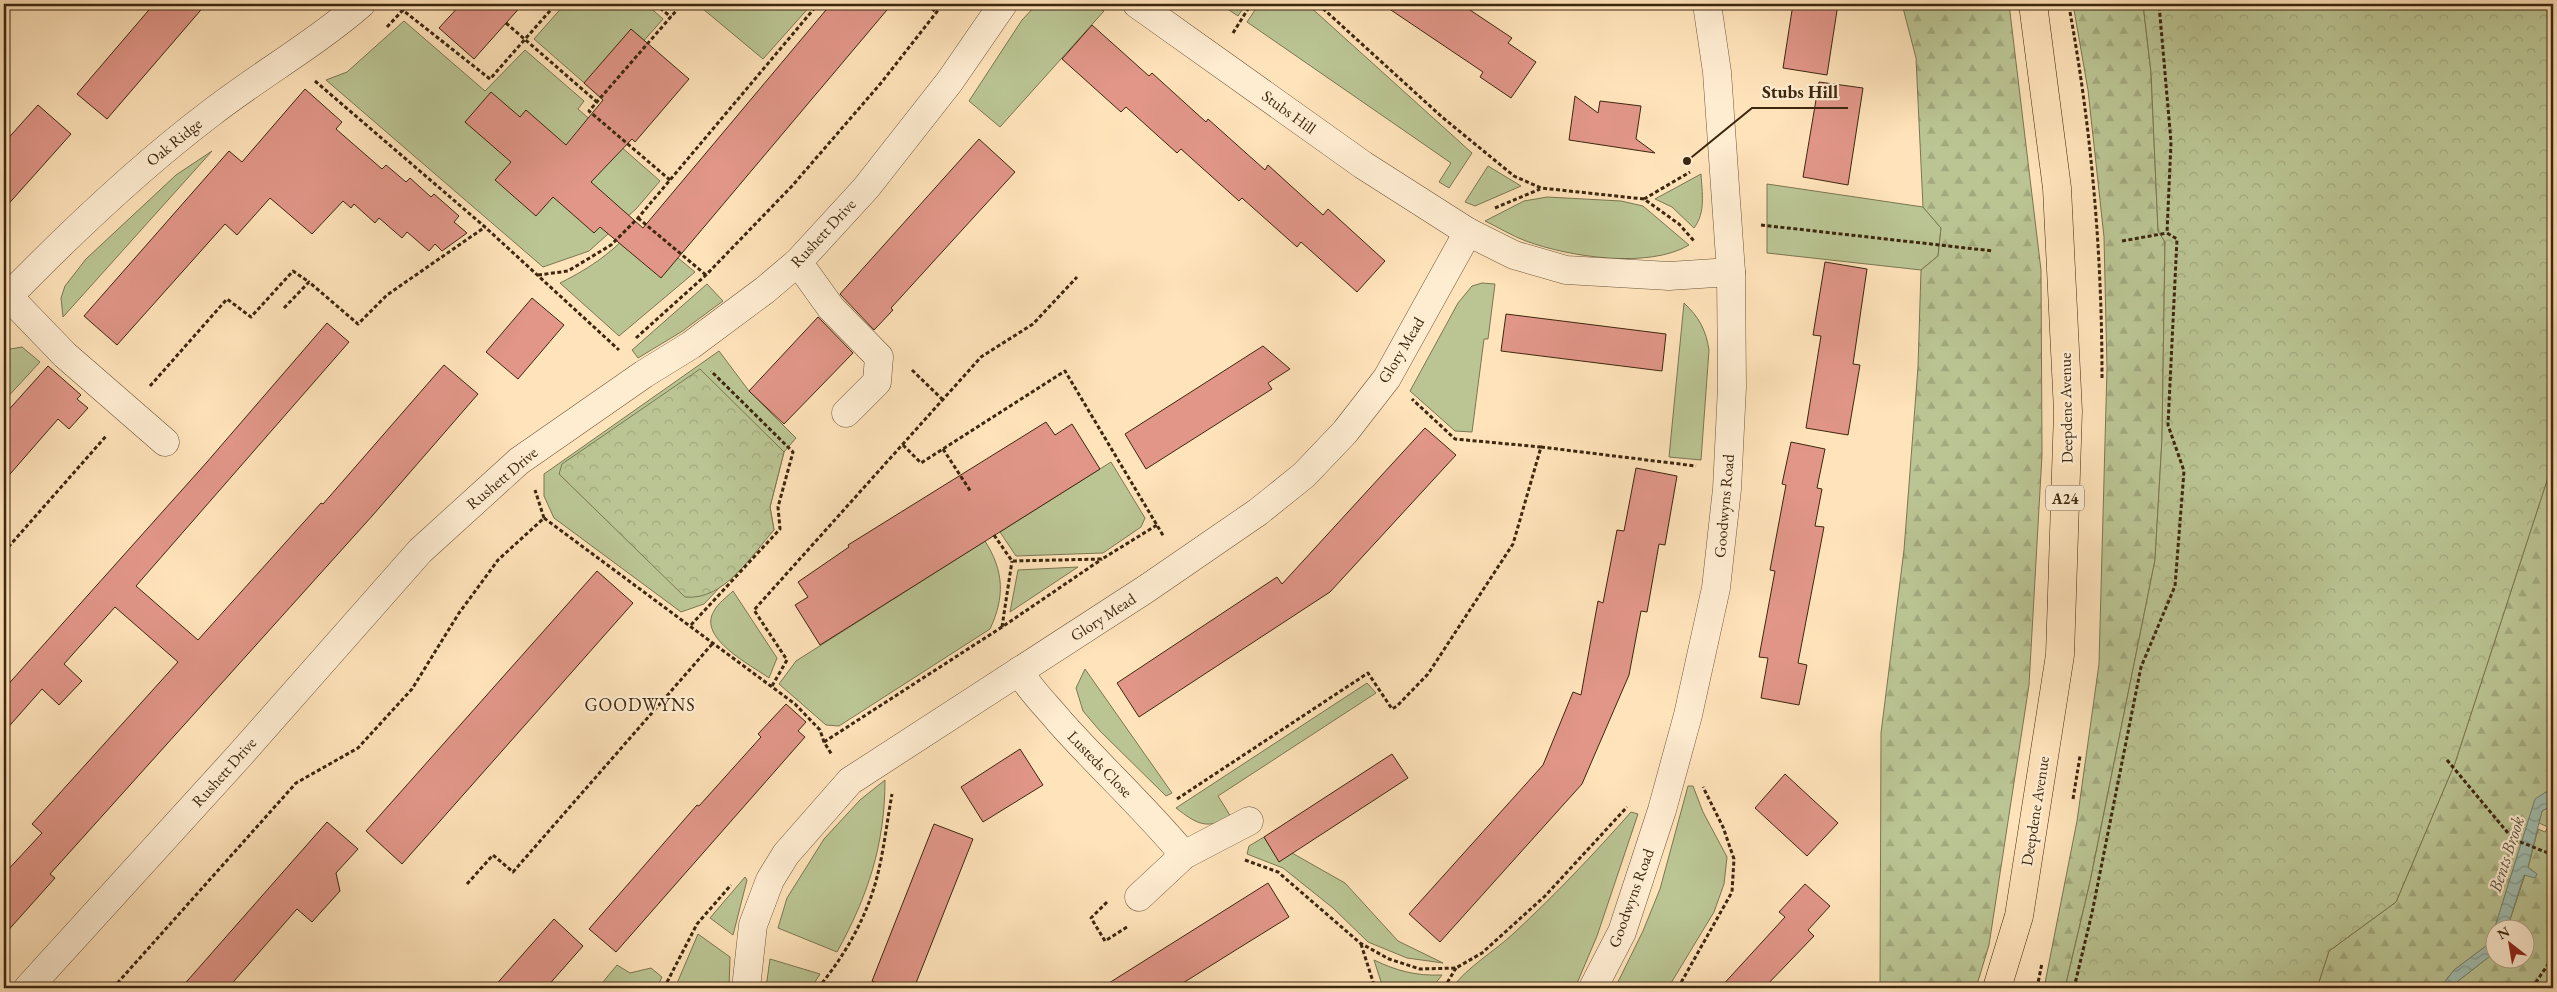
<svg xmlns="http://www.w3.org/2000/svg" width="2557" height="992" viewBox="0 0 2557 992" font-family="'EB Garamond',serif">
	<defs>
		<pattern id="forest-firs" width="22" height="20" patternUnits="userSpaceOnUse" patternTransform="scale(1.25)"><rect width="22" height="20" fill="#bbc594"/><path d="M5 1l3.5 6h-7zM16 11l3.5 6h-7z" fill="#a2a97e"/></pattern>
		<pattern id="park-crowns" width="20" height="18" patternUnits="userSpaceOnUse" patternTransform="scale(1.25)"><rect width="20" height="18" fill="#bbc594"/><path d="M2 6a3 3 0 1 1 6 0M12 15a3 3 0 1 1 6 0" fill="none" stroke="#a2a97e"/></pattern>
		<pattern id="water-waves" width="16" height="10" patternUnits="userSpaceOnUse" patternTransform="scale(1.25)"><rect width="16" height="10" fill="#a0beb0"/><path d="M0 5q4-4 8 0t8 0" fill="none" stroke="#849a8e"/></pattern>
	</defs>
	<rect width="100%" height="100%" fill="#ffe3ba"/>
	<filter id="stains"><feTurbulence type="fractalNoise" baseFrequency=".004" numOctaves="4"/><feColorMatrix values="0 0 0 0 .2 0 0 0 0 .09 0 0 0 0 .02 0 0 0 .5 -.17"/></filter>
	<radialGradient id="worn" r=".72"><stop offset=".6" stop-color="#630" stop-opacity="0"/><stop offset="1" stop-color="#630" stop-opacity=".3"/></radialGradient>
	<!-- green -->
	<g fill="#bbc594" stroke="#7c7651">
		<path d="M565,4h81l17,15 -66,75 -63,-55z"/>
		<path d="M697,4h115l-49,55z"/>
		<path d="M1037,4h53l14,7 -104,116 -31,-26 53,-81z"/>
		<path d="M1220,4h26l-8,12z"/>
		<path d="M1259,4h48l165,149 -23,35 -10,-6 12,-19 -204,-141z"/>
		<path d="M404,21l81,70 40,-41 59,51 -6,8 82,72 -24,28 -47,42 -46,16 -217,-187 21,-8z"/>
		<path d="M212,151l-149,166 -2,-19 4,-12 21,-27 90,-84z"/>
		<path d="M1488,166l33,20 -46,20 -10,-4z"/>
		<path d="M1701,174c1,19 5,38 -7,54l-22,-21 -17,-8z"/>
		<path d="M1767,184l156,23 18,21 -3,28 -17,14 -154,-17z"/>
		<path d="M1547,197l74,4 22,5 46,39c-40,24 -120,12 -163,-4 -14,-5 -28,-14 -41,-20l39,-20z"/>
		<path d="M638,225l57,47 -76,64 -59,-53c34,-17 52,-31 78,-58z"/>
		<path d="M1482,283l13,1 -7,55h-4l-12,93 -17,-1 -45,-40 48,-88 14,-17z"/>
		<path d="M707,284l16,17 -42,31 -43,26 -6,-8z"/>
		<path d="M1684,303c15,14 22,27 25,47l-8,110 -32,-3z"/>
		<path d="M22,347l18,15 -36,39v-51z"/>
		<path d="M719,351l30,40 47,47 -12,14 -14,55 4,23 -70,74 -23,8 -127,-94 -10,-22v-22z"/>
		<path d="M1111,462l34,56 -4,9 -38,26 -87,3 -16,-24z"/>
		<path d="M985,541c19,30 20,56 5,88l-151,97 -13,-1 -47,-41 17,-23z"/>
		<path d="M1078,567l-68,45 8,-42z"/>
		<path d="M733,591l44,67 -8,20c-18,-13 -72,-40 -55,-67 4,-8 13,-14 19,-20z"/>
		<path d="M1085,669l87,124 -6,3 -66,-65 -17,-20 -7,-23z"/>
		<path d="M1367,683l9,10 -158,103 13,21c-25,13 -34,7 -55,-9z"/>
		<path d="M885,780c0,64 -17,116 -48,172l-59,-24 9,-30 37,-59 36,-39z"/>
		<path d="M1688,786h5l10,26 24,45 -3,27 -10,28 -46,76h-53l28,-57 17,-42z"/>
		<path d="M1631,812l7,2 -41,122 -22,52h-123c16,-22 42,-36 62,-55 41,-38 80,-79 117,-121z"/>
		<path d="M1264,837l15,24 13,-8 53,30 53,58 45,22 -36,-5 -39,-16 -35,-34 -50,-40 -36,-14 2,-8z"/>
		<path d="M745,877l2,3 -14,55 -23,-17z"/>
		<path d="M698,934l32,23 -1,31h-54z"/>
		<path d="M770,959l50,15 -9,14h-45z"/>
		<path d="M1374,960c23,11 42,16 68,15l-10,13h-49z"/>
		<path d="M617,965l13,8 21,-5 11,9 -5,11h-59z"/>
	</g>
	<!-- forest -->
	<g fill="url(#forest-firs)" stroke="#7c7651">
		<path d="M1902,4h107l32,266 1,185 -13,230 -40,260 -13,43h-96l1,-255 23,-183 14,-183 3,-97 17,-14 3,-28 -18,-21 -7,-149z"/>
		<path d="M2073,4h70l8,68 7,159 7,11 -3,197 -7,121 -65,322 -25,106h-21l33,-167 22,-157 8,-296 -3,-131 -16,-147z"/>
		<path d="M2553,462v333l-7,-3 -11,8 -45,143 -36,27 -14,18h-123l12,-37 67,-49 59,-139z"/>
		<path d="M2549,807l4,1v166l-10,14h-90l5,-7 36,-28v7h30v-30l-17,-1 18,-54 12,-1 -9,-6 10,-39 7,3 3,-5 -9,-4 3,-12z"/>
	</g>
	<!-- park -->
	<g fill="url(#park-crowns)" stroke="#7c7651">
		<path d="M2143,4h410v458l-98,301 -59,139 -67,49 -12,37h-252l25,-106 65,-322 7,-121 3,-197 -7,-11 -7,-159z"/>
		<path d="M700,369l84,83 -14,55 4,23c-23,26 -50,71 -89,67l-126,-123 3,-10z"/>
	</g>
	<!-- water -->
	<path fill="url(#water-waves)" stroke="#78826f" d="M2546,792l7,3v13l-4,-1 -7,4 -14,56 9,7 -2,4 -11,-3 -17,54 -13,1v23l-36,28 -5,7h-13l14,-18 36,-27 45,-144z"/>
	<!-- building -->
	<g fill="#e19688" stroke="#3d270e">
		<path d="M154,4h52l-99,115 -30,-25z"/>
		<path d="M461,4h62l-49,55 -35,-31z"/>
		<path d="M831,4h61l-231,274 -61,-51 -6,6 -41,-36 -17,19 -41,-36 16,-18 -46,-40 26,-30 29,25 6,-7 40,35 37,-45 -19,-17 47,-54 58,50 -54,63 -3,-3 -41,43 52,46z"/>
		<path d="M1382,4h79l51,34 -4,5 28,19 -25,36 -31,-21 3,-5z"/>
		<path d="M1793,4h45l-11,71 -44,-7z"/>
		<path d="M1092,25l57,51 3,-3 54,49 2,-3 57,51 3,-5 55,50 5,-6 57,52 -28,31 -56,-50 -4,5 -55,-49 -3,3 -58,-52 -4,4 -51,-46 -5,5 -59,-53z"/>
		<path d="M1819,82l44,6 -15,97 -45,-8z"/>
		<path d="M305,89l37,33 -6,7 46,40 4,-4 20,17 4,-4 21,19 3,-3 25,22 -5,6 13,11 -25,18 -7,-7 -6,7 -22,-19 -5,6 -23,-20 -4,5 -21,-19 -3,4 -8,-7 -31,33 -42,-36 -33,37 -12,-11 -108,121 -33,-29 145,-165 13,11z"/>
		<path d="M1575,96l23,17 2,-12 41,5 -5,33 19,14 -86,-13z"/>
		<path d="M38,105l33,29 -67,75v-66z"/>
		<path d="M979,139l36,33 -124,136 2,2 -19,20 -34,-36z"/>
		<path d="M1825,262l42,7 -14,95 7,1 -12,70 -42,-7 15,-92 -8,-1z"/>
		<path d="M532,298l32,27 -46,54 -32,-27z"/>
		<path d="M1506,314l160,20 -4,37 -161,-20z"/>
		<path d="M818,317l35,36 -69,71 -35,-33z"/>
		<path d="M327,323l22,19 -213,244 62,54 123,-137 2,1 121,-139 34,29 -105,121 -323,359 5,4 -51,57v-61l38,-41 -10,-9 146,-162 -63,-55 -51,57 18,17 -23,24 -17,-16 -38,43v-43l203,-227z"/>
		<path d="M1263,346l27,23 -22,14 4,6 -126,80 -21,-35z"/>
		<path d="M48,366l33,29 -4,4 11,9 -19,21 -11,-10 -54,62v-66z"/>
		<path d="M1046,422l9,13 17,-11 28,45 -280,176 -25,-40 13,-8 -10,-15 51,-35 -1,-2z"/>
		<path d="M1425,428l31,27 -126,137 -191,125 -22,-34 160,-106 5,7z"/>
		<path d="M1791,442l34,7 -8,39 5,1 -7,37 9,1 -26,136 9,2 -8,40 -38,-7 7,-40 -9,-1 16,-86 -5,-1 16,-85 -4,-1z"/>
		<path d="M1636,468l41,8 -12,69 -6,-1 -12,68 -6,-1 -12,64 -47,109 -142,158 -31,-28 134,-149 30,-73 8,3 17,-94 5,2 14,-73 7,1z"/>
		<path d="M597,571l36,32 -231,261 -36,-33z"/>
		<path d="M786,704l20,18 -8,9 7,6 -189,215 -27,-23 108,-124 2,1 62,-69 -3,-3z"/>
		<path d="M1020,749l23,36 -60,37 -22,-35z"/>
		<path d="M1392,754l16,24 -129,84 -15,-25z"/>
		<path d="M1785,774l53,49 -31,33 -52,-48z"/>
		<path d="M327,822l31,27 -22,24 4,18 -28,31 -15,-13 -69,79h-47z"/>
		<path d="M934,824l39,15 -59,149h-24l-18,-7z"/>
		<path d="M1268,883l21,34 -50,31 -64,40h-74z"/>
		<path d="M1805,884l25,22 -22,24 6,6 -50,52h-44l65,-71 -6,-5z"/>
		<path d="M554,919l29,27 -37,42h-53z"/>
	</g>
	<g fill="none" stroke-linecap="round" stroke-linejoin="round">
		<!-- minor casing -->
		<g stroke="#6e5639" stroke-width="29">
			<g id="minor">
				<path d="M1137,4l226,161 105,67 46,23 52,15 103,6 62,-4"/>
				<path d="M798,262l33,46 48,49 -2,25 -31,31"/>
				<path d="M8,296l57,59 100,87"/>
				<path d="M4,301c65,-67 133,-132 207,-188 49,-38 104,-69 150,-109"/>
				<path d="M1019,671c11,19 27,34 41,51 40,45 85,86 124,133"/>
				<path d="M1139,897l45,-42 65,-34"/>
				<path d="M28,988l212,-233 180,-204 99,-90 125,-87 47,-29 74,-55 33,-28 68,-74 84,-107 53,-77"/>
				<path d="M746,988l7,-63 17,-45 16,-26 64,-73 296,-192 112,-77 46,-37 41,-43 42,-54 81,-146"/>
				<path d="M1593,988l29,-56 40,-122 26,-95 28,-127 11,-99 5,-102 -1,-115 -14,-200 -10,-68"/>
			</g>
		</g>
		<!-- highway casing -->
		<g stroke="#3d270e" stroke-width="29">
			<path id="highway" d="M1997,988l22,-72 41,-261 8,-244 -11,-223 -24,-184"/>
		</g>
		<!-- path -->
		<g stroke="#3d270e" stroke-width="3" stroke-dasharray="4 2.5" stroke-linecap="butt">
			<path d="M395,4l95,75 66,-75"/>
			<path d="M655,4l16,13"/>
			<path d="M927,4l10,9"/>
			<path d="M1318,4l124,113 72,59 27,12 103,11 35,25 15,17"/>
			<path d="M2070,12c22,121 32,244 32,366"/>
			<path d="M506,23l91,79"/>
			<path d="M387,27l16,-17 1,-6"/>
			<path d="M1233,33l18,-29"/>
			<path d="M315,81l170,146 134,123"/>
			<path d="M670,180l-81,-69 93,-107"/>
			<path d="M1644,199l46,-27"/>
			<path d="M1495,208l45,-19"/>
			<path d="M638,218l68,57"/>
			<path d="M1761,225l232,26"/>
			<path d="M2122,241l45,-8"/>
			<path d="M538,275l30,-4 43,-26 27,-27 180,-214"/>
			<path d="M284,308l25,-26 49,42 29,-29 98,-68"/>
			<path d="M636,338l70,-63 86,-89 89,-103 62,-79"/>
			<path d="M912,370l31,30"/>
			<path d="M150,386l77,-87 24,18 42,-46 16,11"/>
			<path d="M903,445l18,18 144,-92 99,166"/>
			<path d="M1541,447l155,19"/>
			<path d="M943,449l28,43"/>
			<path d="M544,518l251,186 25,26 4,12 8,13"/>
			<path d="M994,535l18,26 90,-2 55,-34"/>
			<path d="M4,552l103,-117"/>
			<path d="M691,625l89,-96 -2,-22 15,-55 -82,-81"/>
			<path d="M1002,627l10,-66"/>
			<path d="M772,686l15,-26 -33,-50 227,-253 52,-33 44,-47"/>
			<path d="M824,742l178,-115 100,-68"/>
			<path d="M2447,760l66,79 40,16"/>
			<path d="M1177,799l191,-126 24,36 5,-3 31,-32 85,-130 28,-97 -86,-8 -43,-40"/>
			<path d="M2073,799l7,-43"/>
			<path d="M1245,860l33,12 82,71 29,16 31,10 36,-1 26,-15 63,-57 82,-89"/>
			<path d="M467,884l26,-29 20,17 200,-229"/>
			<path d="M1107,902l-16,16 14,23 22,-14"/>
			<path d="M1361,944l14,44"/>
			<path d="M113,988l183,-205 62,-35 54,-59 47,-76 39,-53 46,-42 -9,-28"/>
			<path d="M664,988l33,-64 34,-39"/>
			<path d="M818,988c26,-31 49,-71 59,-111 7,-27 10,-56 15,-83"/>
			<path d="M1444,988l12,-20"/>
			<path d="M1678,988l54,-96 2,-33 -11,-32 -20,-40"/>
			<path d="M2037,988l5,-25"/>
			<path d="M2074,988l18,-75 49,-246 34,-81 9,-115 -16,-46 9,-186 -10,-6 4,-91 -12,-138"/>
			<path d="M2532,988l21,-31"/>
		</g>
		<!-- minor -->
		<use href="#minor" stroke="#ffedd2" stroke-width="28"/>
		<!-- highway -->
		<use href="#highway" stroke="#ffe3ba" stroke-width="28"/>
	</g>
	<g text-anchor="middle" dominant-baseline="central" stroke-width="4.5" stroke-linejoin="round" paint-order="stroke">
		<!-- shield labels -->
		<rect fill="#ffedd2" stroke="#776249" stroke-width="1" x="2046" y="485.5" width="38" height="25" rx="4"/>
		<g font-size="15" font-weight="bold" fill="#3d270e">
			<text x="2065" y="498">A24</text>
		</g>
		<!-- street labels -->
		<g font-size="16" fill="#3d270e" stroke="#ffedd2">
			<text transform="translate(1289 112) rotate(36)">Stubs Hill</text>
			<text transform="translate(174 142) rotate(-39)">Oak Ridge</text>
			<text transform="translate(823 233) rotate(-47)">Rushett Drive</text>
			<text transform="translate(1401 350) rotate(-59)">Glory Mead</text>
			<text transform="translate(2066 408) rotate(-91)">Deepdene Avenue</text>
			<text transform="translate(502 478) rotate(-40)">Rushett Drive</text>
			<text transform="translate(1724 506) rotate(-85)">Goodwyns Road</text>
			<text transform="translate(1103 617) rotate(-33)">Glory Mead</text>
			<text transform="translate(1100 764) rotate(46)">Lusteds Close</text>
			<text transform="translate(224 772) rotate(-48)">Rushett Drive</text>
			<text transform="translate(2035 811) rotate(-81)">Deepdene Avenue</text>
			<text transform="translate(1631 898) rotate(-70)">Goodwyns Road</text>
		</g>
		<!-- neighbourhood labels -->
		<g font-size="18" letter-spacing="1" fill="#3d270e" stroke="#ffedd2">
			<text x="640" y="704">GOODWYNS</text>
		</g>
		<!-- water labels -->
		<g font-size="18" font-style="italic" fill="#5b543f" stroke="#ffedd2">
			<text transform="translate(2506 854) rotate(-72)">Bents Brook</text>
		</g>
	</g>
	<!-- callouts -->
	<path fill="none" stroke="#3d270e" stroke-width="2" d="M1687 161L1752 108H1848"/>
	<circle fill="#3d270e" stroke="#ffedd2" stroke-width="2" cx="1687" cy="161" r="5"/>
	<g font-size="18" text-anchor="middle" font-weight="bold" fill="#3d270e" stroke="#ffedd2" stroke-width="4.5" stroke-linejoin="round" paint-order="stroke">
		<text x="1800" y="98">Stubs Hill</text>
	</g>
	<!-- margin -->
	<rect width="2557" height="992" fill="none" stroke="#ffe3ba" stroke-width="20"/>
	<rect x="5" y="5" width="2547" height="982" fill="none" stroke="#3d270e" stroke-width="2.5"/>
	<rect x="10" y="10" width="2537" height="972" fill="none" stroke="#3d270e"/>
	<!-- north arrow -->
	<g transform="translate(2510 944) rotate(329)"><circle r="24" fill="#ffedd2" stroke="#b19e84"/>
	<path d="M0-4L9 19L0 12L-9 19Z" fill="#8f2418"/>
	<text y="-8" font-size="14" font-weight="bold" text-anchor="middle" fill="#3d270e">N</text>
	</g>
	<rect width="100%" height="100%" filter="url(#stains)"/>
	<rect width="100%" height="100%" fill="url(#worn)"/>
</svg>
